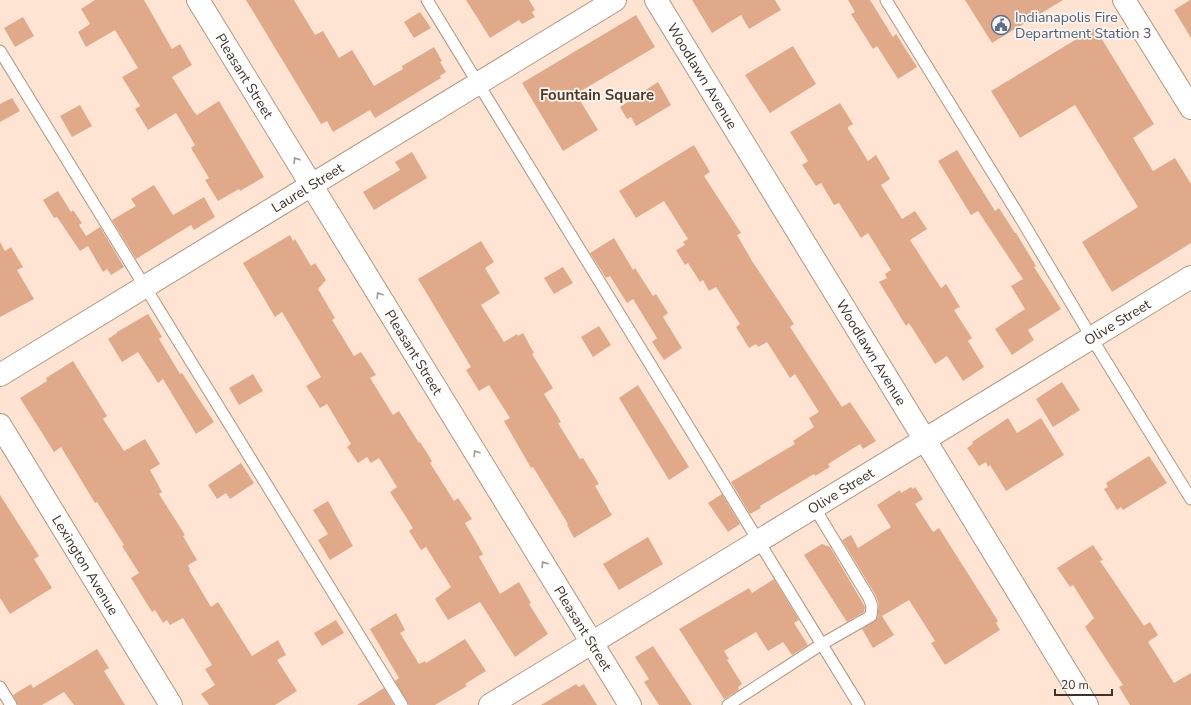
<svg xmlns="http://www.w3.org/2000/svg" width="1191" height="705" viewBox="0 0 1191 705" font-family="'Nunito Sans',sans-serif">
	<rect width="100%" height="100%" fill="#ffe4d3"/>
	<!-- building -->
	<g fill="#e0aa8a">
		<path d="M95,0h49l28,49 8,-5 12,21 -20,12 22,35 3,3 22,-14 45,76 -24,14 -1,-2 -21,12 -13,-21 4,-2 -18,-30 4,-3 -19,-32 -28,17 -13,-21 5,-3 -18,-29 16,-9 -23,-38 -29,17 -8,-15 12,-8 -9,-15z"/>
		<path d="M246,0h48l21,35 8,-4 16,27 13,-8 22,36 29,-17 -1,-3 32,-19 8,14 -2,1 6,10 -6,4 1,2 -66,40 -5,-8 -37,22 -6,-11 -6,3z"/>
		<path d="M466,0h63l6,10 -3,2 3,5 -13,7 -3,-4 -29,18z"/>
		<path d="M692,0h83l6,10 -32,19 -8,-14 -29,18z"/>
		<path d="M848,0h22l23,37 3,-3 21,33 -19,12 -21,-33 -4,3 -22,-35 4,-2z"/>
		<path d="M965,0h98l-71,43z"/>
		<path d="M1190,0h1v38l-17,-28z"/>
		<path d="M420,12l11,16 -17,10 -10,-16z"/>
		<path d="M636,15l19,32 -79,47 22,36 -35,21 -41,-68z"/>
		<path d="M23,17l11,19 -19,11 -11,-19z"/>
		<path d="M1095,28l59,96 -21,14 20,33 22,-13 16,26v59l-79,49 -30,-50 56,-35 -63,-102 -55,33 -29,-47z"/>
		<path d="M793,46l23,38 -46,29 -25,-38z"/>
		<path d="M658,82l13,23 -35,21 -5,-9 -4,2 -7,-12z"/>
		<path d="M12,98l8,13 -20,11v-18z"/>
		<path d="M840,103l13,21 -5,3v2l20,32 8,-6 14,24 -9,6 21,34 13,-8 12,18 -17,11 31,48 5,-4 14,23 -6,3 18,28 -4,3 16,26 -21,14 -16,-25 -12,8 -26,-41 -3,3 -27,-44 8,-4 -2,-4 6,-4 -23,-37 -7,5 -22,-35 -5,2 -13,-22 -5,3 -14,-21 6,-4 -18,-29z"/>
		<path d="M80,105l12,21 -20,11 -12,-21z"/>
		<path d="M694,145l16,27 -6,4 37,57 -4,2 15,26 42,63 -4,3 52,80 8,-5 26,39 -13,8 -3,-5 -32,20 2,3 -15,9 -1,-2 -54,32 1,2 -11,6 -19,-32 64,-38 -2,-3 21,-14 -5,-9 10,-6 -24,-38 -5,4 -23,-36 -9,5 -2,-3 -7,4 -13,-21 4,-3 -24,-37 -7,4 -6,-11 -3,2 -12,-19 -3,2 -9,-15 9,-5 -2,-3 5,-3 -24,-38 -28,17 -17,-27z"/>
		<path d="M957,150l38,61 4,-3 16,25h1l20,33 -2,1 27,42 -33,21 6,10 -22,15 -17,-26 30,-20 -14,-23 12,-7 -45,-68 -7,4 -33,-54z"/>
		<path d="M412,152l15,26 -53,32 -11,-18 37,-22 -5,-8z"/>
		<path d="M154,185l19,30 31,-18 11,20 -21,13 -3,-5 -55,34 -24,-39 24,-14 -5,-7z"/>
		<path d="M58,191l13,21 2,-2 9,13 -3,2 7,11 14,-9 24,40 -13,8 -4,-6 -4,3 -15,-26 -8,5 -23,-34 -3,1 -11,-18z"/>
		<path d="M290,235l3,6 2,-2 16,27 4,-3 11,17 -8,9 17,29 -3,2 22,36 7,-4 15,23 -6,3 23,37 6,-4 20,32 1,-1 12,19 -2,2 24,38 4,-3 14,21 -7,4 18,31 -4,3 21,37 19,-12 12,21 -2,1 19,30 -33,23 -35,-55 -32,18 -13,-21 16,-12 -25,-40 -5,3 -12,-19 4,-3 -23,-36 7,-5 -18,-29 -8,5 -4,-6 -9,6 -11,-16 4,-3 -24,-40 -7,4 -14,-22 15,-9 -39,-65 -7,5 -32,-54z"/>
		<path d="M614,238l19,32 2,-2 18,28 3,-2 12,19 -5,4 19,31 -18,12 -12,-18 5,-4 -24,-39 -6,4 -17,-27 -4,2 -16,-25z"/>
		<path d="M481,241l13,21 -9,6 15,25 -19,12 23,37 13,-8 1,2 5,-3 11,20 -2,1 21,34 -9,6 17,28 -3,1 22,36 3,-1 16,26 -4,2 17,29 -38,23 -7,-13 1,-1 -35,-57 -2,1 -27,-47 6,-3 -21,-33 -10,6 -13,-21 5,-3 -53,-88z"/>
		<path d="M0,242l5,9 6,-4 12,20 -6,3 17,29 -34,18z"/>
		<path d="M563,267l10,16 -19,11 -10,-16z"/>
		<path d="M148,314l14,23 -3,2 21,35 2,-1 32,49 -18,12 -33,-55 -5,4 -20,-31 -16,10 -14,-23 9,-6v-1z"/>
		<path d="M599,326l12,19 -18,12 -12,-20z"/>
		<path d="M73,361l34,55 -4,3 21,32 21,-12 15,25 -10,6 12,22 -3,2 26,41 -2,1 14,24 -9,5 2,5h-1l22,37 7,-5 34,54 26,-16 8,15 -9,5 20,31 -22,14h-66l-8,-11 14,-9 -10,-16 7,-4 -29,-47 -13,7 -3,-5 -4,3 -8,-13 -3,2 -21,-34 8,-5 -17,-27 2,-1 -27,-43 -2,1 -34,-56 -7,5 -34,-54 27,-17 -1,-3z"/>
		<path d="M253,374l10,17 -24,14 -10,-17z"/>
		<path d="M1062,382l18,28 -27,17 -17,-28z"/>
		<path d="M638,385l51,82 -20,13 -50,-82z"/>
		<path d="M1008,418l9,15 24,-15 23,37 -58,36 -16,-26 -2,2 -2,-5 -7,4 -12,-18 6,-4 -1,-2z"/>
		<path d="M1149,456l18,27 -44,27 -2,-3 -4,3 -13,-21 4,-2 -2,-4z"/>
		<path d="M241,463l13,20 -24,16 -4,-6 -9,6 -9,-14z"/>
		<path d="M911,487l2,2 2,-2 8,12 -8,5 18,28 6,-4 59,93 -2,2 4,7 -55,35 -14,-22 4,-2 -26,-41 -27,16 12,19 -21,13 -11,-19 15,-10 2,-15 -4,-10 -33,-54 9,-5 7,13 33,-21 -14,-22 23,-15 1,3z"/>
		<path d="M722,494l18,30 -12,8 -20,-29z"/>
		<path d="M0,495l39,61 -5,3 18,29 -42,26 -10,-16z"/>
		<path d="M328,501l25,45 -23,14 -12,-20 10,-6 -15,-24z"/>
		<path d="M648,537l15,27 -44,26 -16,-26z"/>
		<path d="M822,544l8,3 35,60 -1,5 -17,10 -43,-67z"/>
		<path d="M1093,545l10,15 -3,1 44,65 6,-4 8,13 -10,7 26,41 17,-10v32h-61l-11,-18 4,-2 -38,-58 9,-9 -21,-33 -3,2 -13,-19z"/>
		<path d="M774,579l25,41 -5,3 14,22 -16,10 -9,-13 -15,9 -12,-19 -32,19 5,8 -2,1 15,24 -4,3 1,3 -15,9 -45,-70 70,-41 3,5z"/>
		<path d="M396,613l9,17 -5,3 19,31 6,-3 1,2 39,-24 21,32 -21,13 2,2 -32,19h-26l-14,-24 4,-3 -29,-49z"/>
		<path d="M336,620l8,13 -22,13 -8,-13z"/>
		<path d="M653,646l39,59h-33l-15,-23 5,-3 -14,-22z"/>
		<path d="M97,649l12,19 -5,3 21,34h-51l-10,-13 -22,13h-24l-5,-10 18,-11 2,4z"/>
		<path d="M576,684l3,3 5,-3 13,21h-56z"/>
		<path d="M384,688l10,17h-37z"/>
	</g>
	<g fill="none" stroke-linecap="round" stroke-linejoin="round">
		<!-- lane casing -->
		<g stroke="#b39580" stroke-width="13">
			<g id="lane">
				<path d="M427,0l432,705"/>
				<path d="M886,0l135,219 78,131 92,149"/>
				<path d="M0,51l402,654"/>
				<path d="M0,687l11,18"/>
				<path d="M728,705l94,-61 49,-28 1,-10 -3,-8 -55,-91"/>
			</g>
		</g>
		<!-- street casing -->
		<g stroke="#b39580" stroke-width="24">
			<g id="street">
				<path id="s1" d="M198,0l432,705"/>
				<path id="s2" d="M656,0l431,705"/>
				<path id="s3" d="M0,375l615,-375"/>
				<path id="s4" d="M0,425l171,280"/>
				<path id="s5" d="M490,705l701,-428"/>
			</g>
		</g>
		<!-- secondary casing -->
		<g stroke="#b39580" stroke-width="24">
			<path id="secondary" d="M1124,0l67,108"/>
		</g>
		<!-- lane -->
		<use href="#lane" stroke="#fff" stroke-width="11"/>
		<!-- street -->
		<use href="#street" stroke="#fff" stroke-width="22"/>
		<!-- secondary -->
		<use href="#secondary" stroke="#fff" stroke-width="22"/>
	</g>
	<!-- one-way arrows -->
	<defs><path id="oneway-chevron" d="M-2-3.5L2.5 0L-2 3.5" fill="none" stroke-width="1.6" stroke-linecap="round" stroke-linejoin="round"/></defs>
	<g stroke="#9f9894">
		<use href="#oneway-chevron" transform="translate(296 160) rotate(-122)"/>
		<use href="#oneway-chevron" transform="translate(379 295) rotate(-122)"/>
		<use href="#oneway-chevron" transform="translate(476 453) rotate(-122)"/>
		<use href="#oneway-chevron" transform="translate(544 564) rotate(-122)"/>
	</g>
	<!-- icons -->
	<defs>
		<g id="civic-ring" transform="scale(1)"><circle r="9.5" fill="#fdf6f2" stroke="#5c6f8a" stroke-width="1.5"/><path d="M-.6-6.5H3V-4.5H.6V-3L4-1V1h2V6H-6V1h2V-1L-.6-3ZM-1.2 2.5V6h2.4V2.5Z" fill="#5c6f8a"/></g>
	</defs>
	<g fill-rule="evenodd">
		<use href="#civic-ring" x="1001" y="25"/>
	</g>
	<g text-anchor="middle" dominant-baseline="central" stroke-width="3.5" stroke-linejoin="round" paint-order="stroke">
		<!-- service labels -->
		<g font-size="14" fill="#4e5e75" stroke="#fdf6f2" text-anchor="start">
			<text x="1015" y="17">Indianapolis Fire<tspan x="1015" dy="16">Department Station 3</tspan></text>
		</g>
		<!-- street labels -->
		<g font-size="14" fill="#3f322a" stroke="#fdf6f2">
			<text stroke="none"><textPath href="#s1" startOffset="89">Pleasant Street</textPath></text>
			<text stroke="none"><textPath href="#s2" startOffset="89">Woodlawn Avenue</textPath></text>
			<text stroke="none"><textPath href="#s3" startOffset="360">Laurel Street</textPath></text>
			<text stroke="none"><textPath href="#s5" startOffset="735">Olive Street</textPath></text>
			<text stroke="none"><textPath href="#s1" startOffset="413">Pleasant Street</textPath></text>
			<text stroke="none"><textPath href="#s2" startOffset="413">Woodlawn Avenue</textPath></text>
			<text stroke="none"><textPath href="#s5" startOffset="411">Olive Street</textPath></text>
			<text stroke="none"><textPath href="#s4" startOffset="164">Lexington Avenue</textPath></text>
			<text stroke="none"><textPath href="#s1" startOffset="737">Pleasant Street</textPath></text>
		</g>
		<!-- neighbourhood labels -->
		<g font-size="15" font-weight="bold" fill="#513725" stroke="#fdf6f2">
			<text x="597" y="95">Fountain Square</text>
		</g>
	</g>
	<!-- scale -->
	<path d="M1055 689v6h57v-6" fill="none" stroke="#3f322a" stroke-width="2"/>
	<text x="1061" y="689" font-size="12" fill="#3f322a" stroke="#fdf6f2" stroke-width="3" paint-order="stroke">20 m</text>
</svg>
